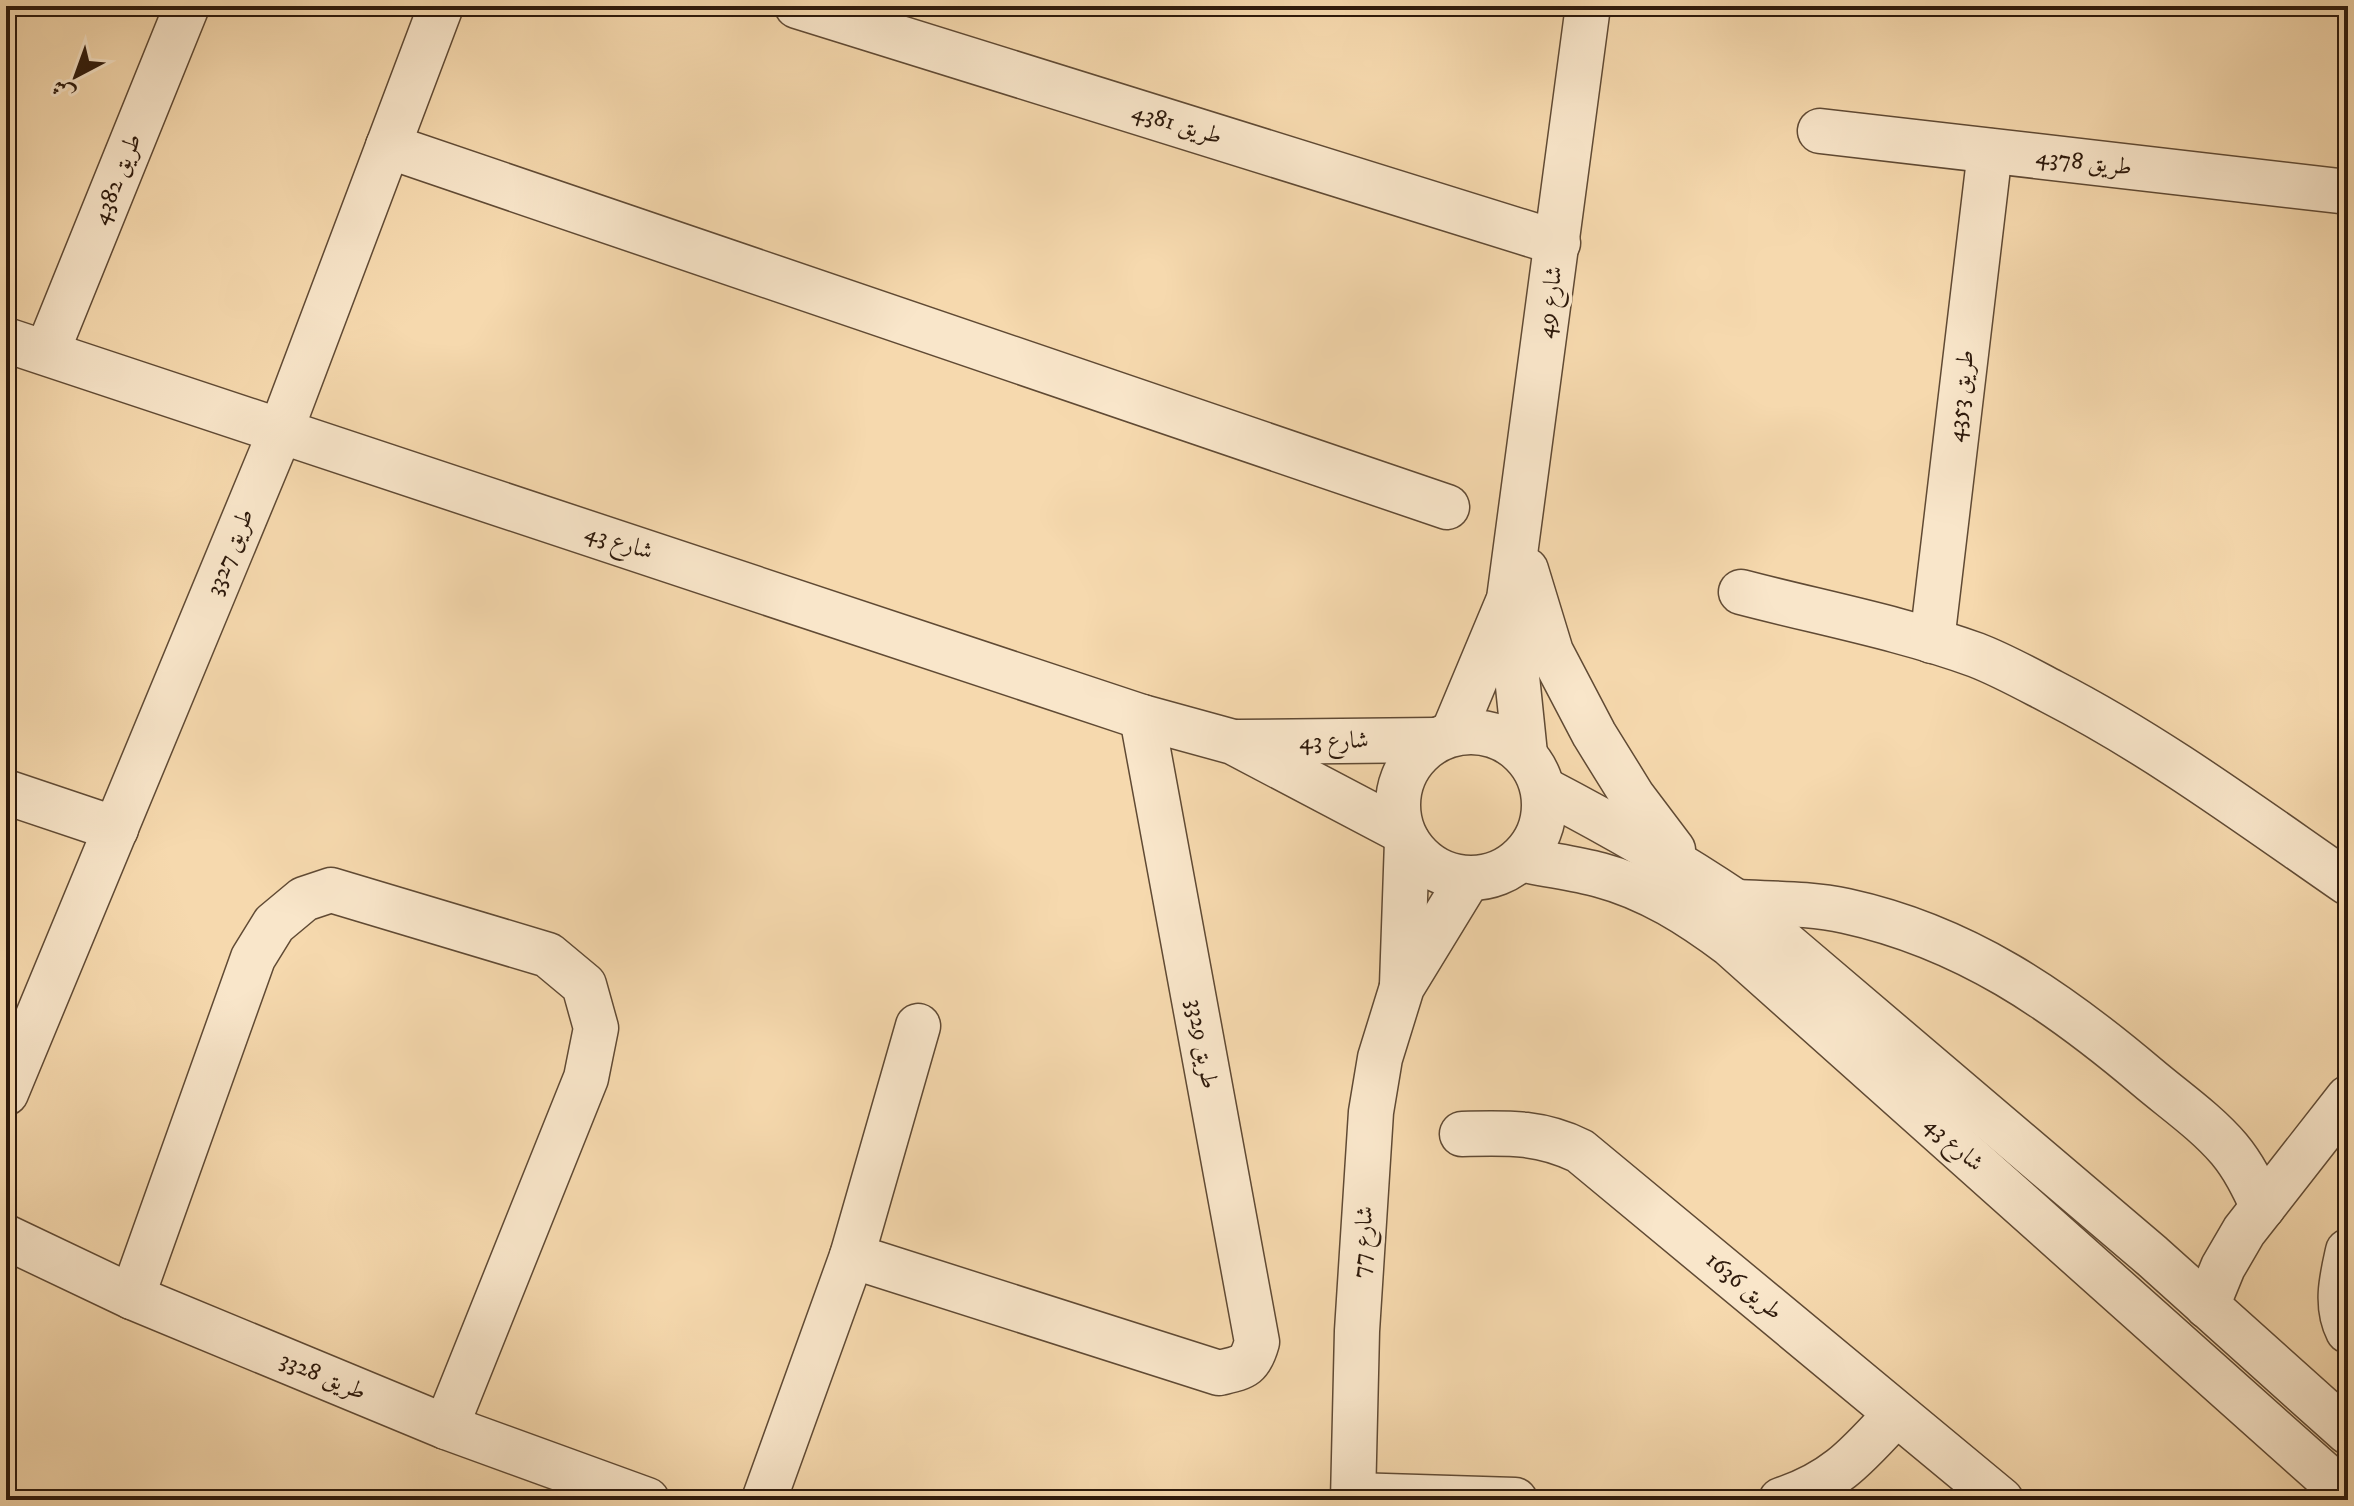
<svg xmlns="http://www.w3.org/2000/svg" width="2354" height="1506" viewBox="0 0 2354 1506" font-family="'IM FELL DW Pica',Amiri,serif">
	<rect width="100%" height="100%" fill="#f6d9ae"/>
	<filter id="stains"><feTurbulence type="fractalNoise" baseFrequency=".0025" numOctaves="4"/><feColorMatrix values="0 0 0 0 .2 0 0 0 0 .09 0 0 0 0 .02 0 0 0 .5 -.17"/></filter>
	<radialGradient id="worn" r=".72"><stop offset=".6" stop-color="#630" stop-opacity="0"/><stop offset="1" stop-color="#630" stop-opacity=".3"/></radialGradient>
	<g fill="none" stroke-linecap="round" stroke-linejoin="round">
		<!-- minor casing -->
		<g stroke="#604a34" stroke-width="47">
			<g id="minor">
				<path d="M797,6l761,237"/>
				<path d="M1820,131l528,61"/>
				<path d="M388,146l1059,361"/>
				<path d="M6,340l1136,377 91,25 169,89"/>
				<path d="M47,352l140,-346"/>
				<path d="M1526,570l25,82 43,82 39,63 40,53"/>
				<path d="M1741,592c76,20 161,36 235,63 26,10 51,24 76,37 105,54 199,124 296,191"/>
				<path d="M1932,641l58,-490"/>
				<circle cx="1471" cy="805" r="73"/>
				<path d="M1453,733l54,-129"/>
				<path d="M1238,742l198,-2"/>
				<path d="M1525,754l-16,-155 79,-593"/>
				<path d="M1543,789c67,35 131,71 193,113l416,354 196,176"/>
				<path d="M6,792l110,37"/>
				<path d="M1521,859c26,6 53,9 79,16 49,13 91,40 131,70l617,551"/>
				<path d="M1736,902c37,2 74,1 110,9 119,26 210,89 301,166 27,23 59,45 82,72 15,18 24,37 34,58"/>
				<path d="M1402,985l5,-144"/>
				<path d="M6,1093l275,-663 160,-424"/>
				<path d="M1462,1134c45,-1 77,-3 118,17l421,349"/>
				<path d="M6,1237l126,60 314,130 201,73"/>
				<path d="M2348,1251c-6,27 -13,54 0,80"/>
				<path d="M852,1256l367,117c25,-6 31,-6 38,-31l-115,-625"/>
				<path d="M132,1297l121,-339 21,-34 30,-25 27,-9 217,65 36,30 12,43 -10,50 -140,349"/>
				<path d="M2207,1306l16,-39 21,-36 104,-133"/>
				<path d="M1353,1495l162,5"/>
				<path d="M764,1500l88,-244 66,-230"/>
				<path d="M1353,1500l4,-169 14,-219 9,-54 22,-71 66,-108"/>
				<path d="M1781,1500c55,-18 77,-45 115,-86"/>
			</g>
		</g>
		<!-- minor -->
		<use href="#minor" stroke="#f9e6ca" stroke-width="44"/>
	</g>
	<g text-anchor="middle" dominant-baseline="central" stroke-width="7" stroke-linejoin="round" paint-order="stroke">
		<!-- street labels -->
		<g font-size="24" fill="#2e1a0c" stroke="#f9e6ca">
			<text transform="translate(1177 124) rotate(17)">طريق 4381</text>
			<text transform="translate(2084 162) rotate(7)">طريق 4378</text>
			<text transform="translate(117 179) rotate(-68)">طريق 4382</text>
			<text transform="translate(1550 302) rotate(-82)">شارع 49</text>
			<text transform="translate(1961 396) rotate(-83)">طريق 4353</text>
			<text transform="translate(619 542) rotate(18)">شارع 43</text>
			<text transform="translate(230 552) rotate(-68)">طريق 3327</text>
			<text transform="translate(1334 741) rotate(-1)">شارع 43</text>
			<text transform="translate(1202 1044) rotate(80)">طريق 3329</text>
			<text transform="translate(1954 1144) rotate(42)">شارع 43</text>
			<text transform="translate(1363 1242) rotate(-86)">شارع 77</text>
			<text transform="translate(1744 1286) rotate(40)">طريق 1636</text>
			<text transform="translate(323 1376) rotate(23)">طريق 3328</text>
		</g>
	</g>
	<!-- margin -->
	<rect width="2354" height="1506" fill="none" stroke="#f6d9ae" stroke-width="32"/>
	<rect x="8" y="8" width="2338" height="1490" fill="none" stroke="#2e1a0c" stroke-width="4"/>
	<rect x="16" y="16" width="2322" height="1474" fill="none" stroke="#2e1a0c" stroke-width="2"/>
	<!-- north arrow -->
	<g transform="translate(76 76) rotate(221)" stroke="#f9e6ca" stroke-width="6" paint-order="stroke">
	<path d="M0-6L14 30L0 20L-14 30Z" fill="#2e1a0c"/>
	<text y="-12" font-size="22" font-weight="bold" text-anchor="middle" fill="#2e1a0c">ش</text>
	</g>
	<rect width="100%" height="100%" filter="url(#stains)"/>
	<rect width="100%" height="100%" fill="url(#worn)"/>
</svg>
